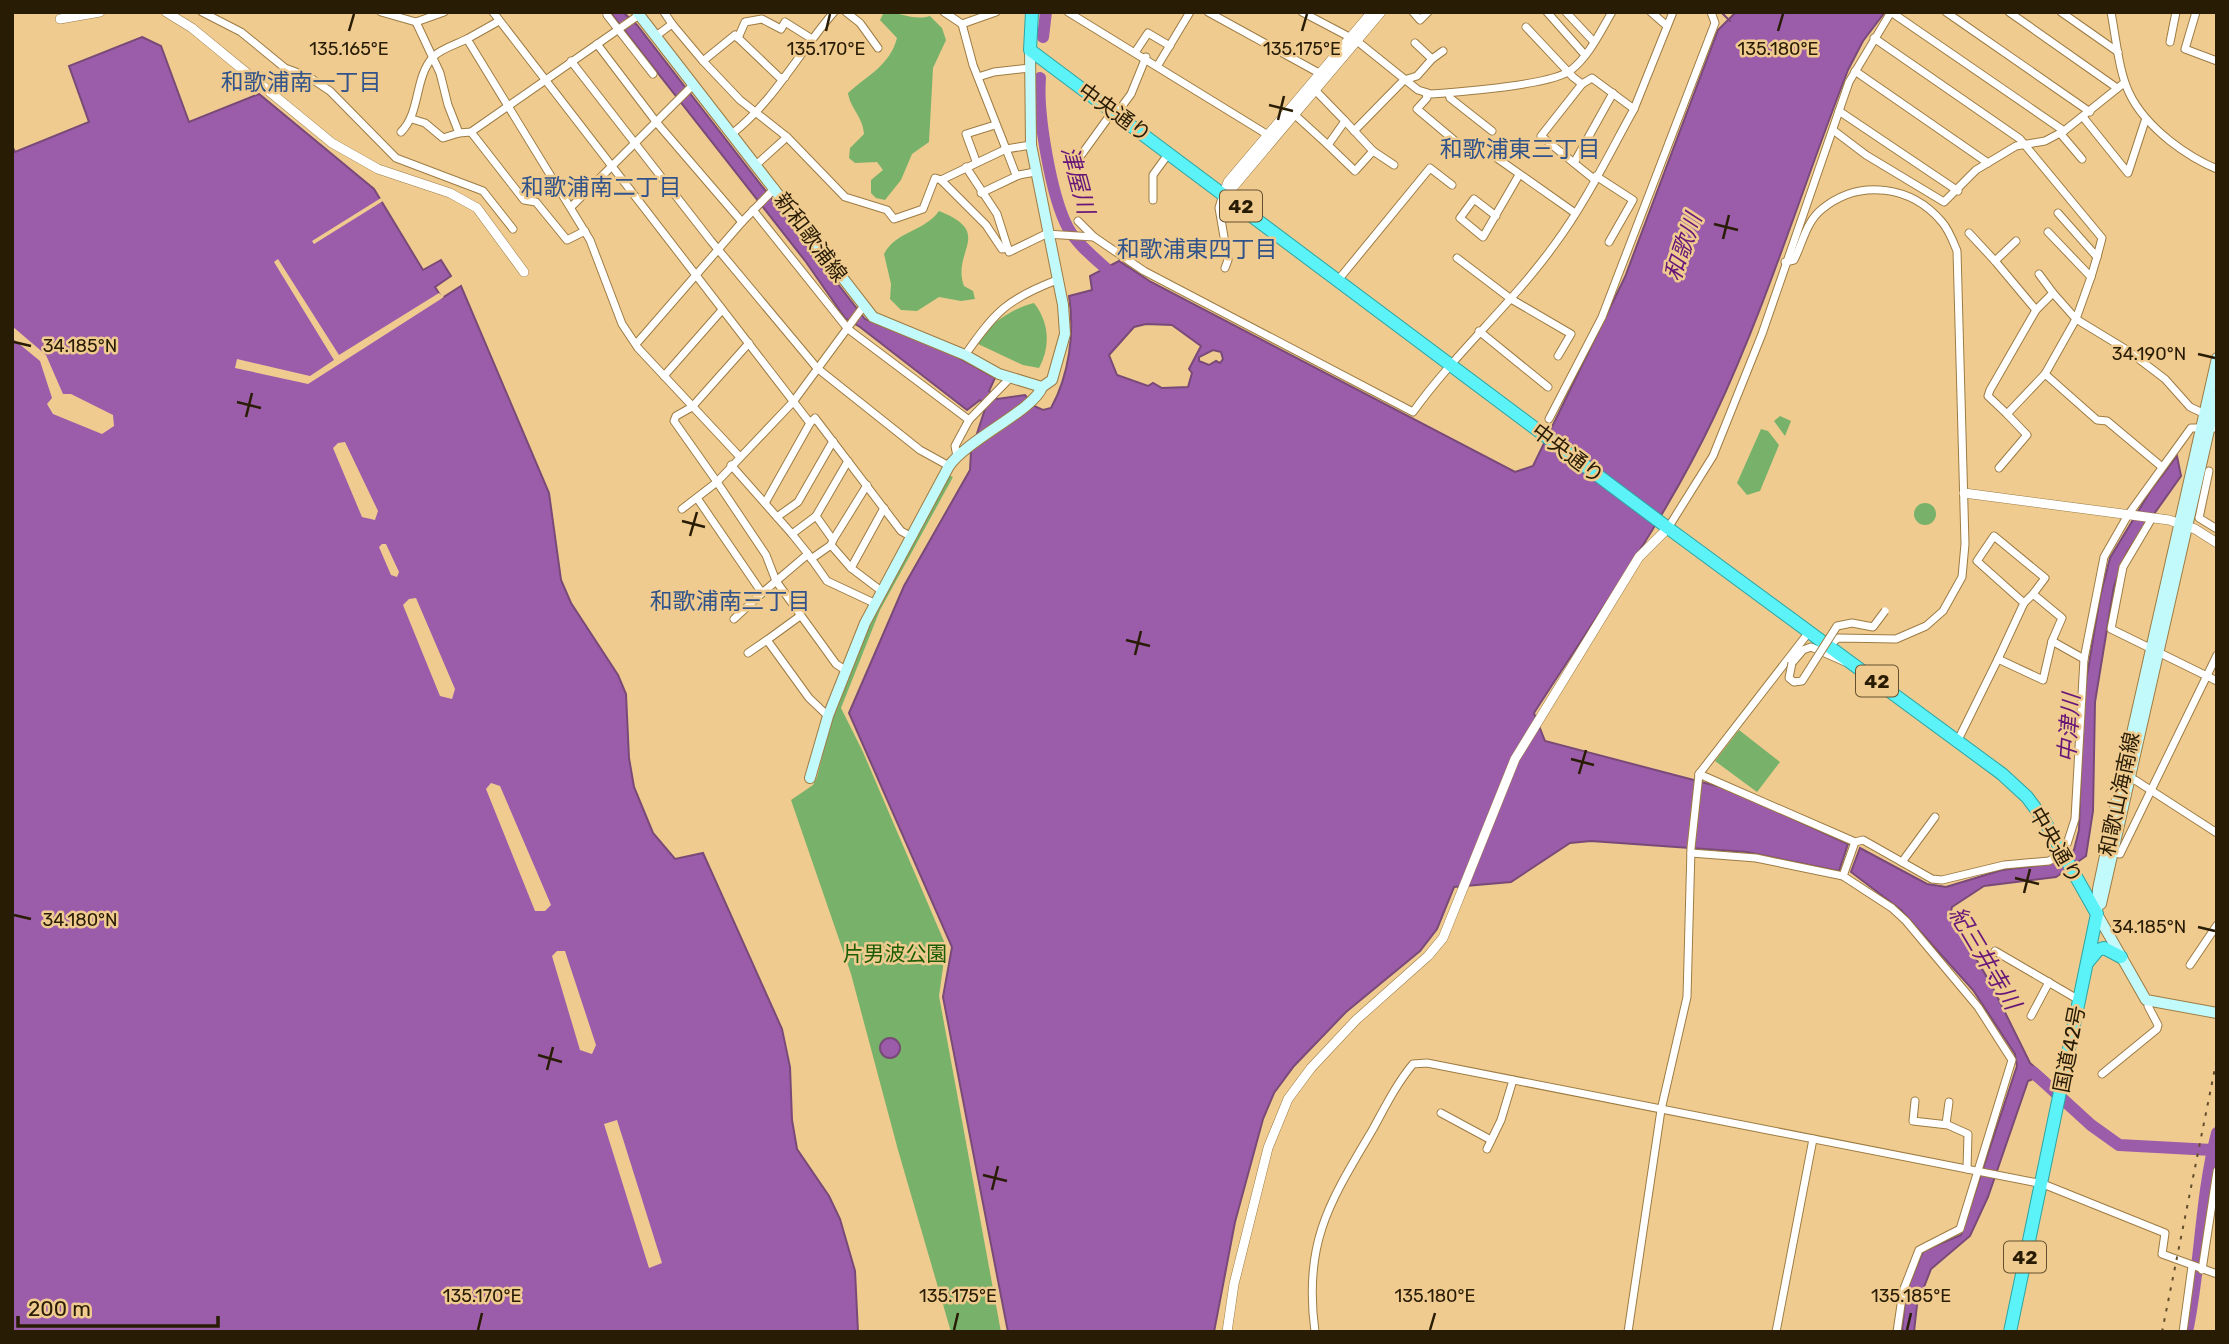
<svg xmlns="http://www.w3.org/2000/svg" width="2229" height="1344" viewBox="0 0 2229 1344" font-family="Rubik,'Noto Sans JP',sans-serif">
	<rect width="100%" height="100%" fill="#efcb90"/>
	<!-- green -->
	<g fill="#78b26a">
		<path d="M884,12c17,0 29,9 46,4l12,12 4,12 -13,28 -4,74 -17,12 -11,26 -16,20 -9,-2 -5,-5v-13l12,-10 -6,-8 -22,1 -6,-5 1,-10 14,-14c-1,-17 -14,-26 -16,-41 20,-18 42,-28 49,-55l-17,-18z"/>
		<path d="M939,211c56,22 12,40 25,75l9,5 2,8 -14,2 -22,-4 -22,14 -16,-1 -11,-11 1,-15 -7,-30c12,-23 40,-22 55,-43z"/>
		<path d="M1034,303c15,19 17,43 5,65l-16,-3 -47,-22c12,-18 36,-35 58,-40z"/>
		<path d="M1780,416l11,5 -6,15 -11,-15z"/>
		<path d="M1761,429l7,2 11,14 -19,46 -13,4 -10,-12z"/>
		<path d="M948,475l5,2 -73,133 -39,98 22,44 83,194 -7,50 62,336h-50l-53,-182 -47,-176 -60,-174 22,-15 4,-8 18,-70 35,-83z"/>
		<circle cx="1925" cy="514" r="11"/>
		<path d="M1739,730l41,32 -23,30 -42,-31z"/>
	</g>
	<!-- water -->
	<g fill="#9b5daa" stroke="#794a78" stroke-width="2" fill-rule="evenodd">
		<path d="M610,12h13l14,13 228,294 85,34 45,25 -6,13 8,8 28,-4 9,11 9,4 8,-2c18,-32 24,-76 18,-112l23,-6 -2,-14 29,-15 32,21 364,190 18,-6 92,-189 93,-247 18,-18h149l-22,29 -15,29c-45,115 -81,235 -134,347 -49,104 -118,199 -180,296l11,28 183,48 120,55 -9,27 -92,-19 -156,-11 -21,2 -59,39 -57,5 -17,42 -17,22 -74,61 -52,54 -20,27 -11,26 -28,103 -21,110h-206l-65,-335 9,-50 -103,-234 55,-127 66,-116 1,-18 15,-46 -6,-6 -13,10 -107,-83 -15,-9 -39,-56zM1146,324l26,1 29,21 -12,23 3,4 -4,14 -26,1 -9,-5 -5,3 -31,-11 -8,-20 25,-28zM1213,350l8,2 2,7 -3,4 -4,-2 -7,4 -10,-4v-4z"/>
		<path d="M142,37l19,9 28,76 70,-28 115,95 49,81 18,-10 10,16 -16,11 7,11 19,-12 88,207 12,87 10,23 47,72 8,19 3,64 5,29 19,46 22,26 28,-6 79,176 8,38 2,53 5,29 32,47 11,23 15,52 3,61h-846v-1186l3,6 74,-30 -20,-56z"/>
		<path d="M2177,456l4,20 -54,76 -13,34 -19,116 -2,109 -7,45 -30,21 -72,9 -32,21 -2,8 41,69 39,79 18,16 -5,8 -10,-8 -5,2 -40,116 -18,39 -39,33 -14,36 -3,27h-12l4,-40 17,-41 38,-16 56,-169 -2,-12 -42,-64 -72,-80 -50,-38 9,-24 67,36 19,3 56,-17 47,-6 25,-14 5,-20 4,-130 17,-103 10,-39 41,-68z"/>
		<circle cx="890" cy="1048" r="10"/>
	</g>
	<!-- pier -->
	<g fill="#efcb90">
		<path d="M381,198l2,3 -69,43 -2,-3z"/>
		<path d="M278,259l61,96 100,-62 5,4 -136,87 -73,-16 2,-9 73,17 24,-16 -60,-98z"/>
		<path d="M12,326l34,29 17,39h8l42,21 1,11 -12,8 -49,-20 -6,-10 5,-6 -12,-37 -28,-23z"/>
		<path d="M345,442l33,69 -3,9 -13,-3 -29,-69 5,-5z"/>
		<path d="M382,544h4l13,28 -2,5 -6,-2 -12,-28z"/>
		<path d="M416,598l39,91 -3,10 -12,-3 -37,-91 6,-6z"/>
		<path d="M491,783l9,3 51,119 -6,6h-10l-49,-122z"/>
		<path d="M557,951h8l31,94 -4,9 -12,-4 -28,-94z"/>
		<path d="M617,1120l45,143 -13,5 -45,-144z"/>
	</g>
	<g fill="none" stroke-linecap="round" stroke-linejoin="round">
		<!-- stream -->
		<path stroke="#794a78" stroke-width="2" d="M1721,12l9,9"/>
		<!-- river -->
		<g stroke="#9b5daa" stroke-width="12">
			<path d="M1043,37l3,-25"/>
			<path d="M1040,78c-3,36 11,118 28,150 10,18 32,34 46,48"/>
			<path d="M2033,1072l58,53 28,20 93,5"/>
			<path d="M2187,1332c14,-66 13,-134 30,-199"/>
		</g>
		<!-- minor casing -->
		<g stroke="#9d7c43" stroke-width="9">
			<g id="minor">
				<path d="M202,12l39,20 44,36 24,9 21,14 66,67 87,33 30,38"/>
				<path d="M381,12l35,10 28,-10"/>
				<path d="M493,12l317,411 5,-5 86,113 9,5"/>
				<path d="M664,12l8,12"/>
				<path d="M846,12l14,11 18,25"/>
				<path d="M944,12l18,12 34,-12"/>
				<path d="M1068,12l200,123"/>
				<path d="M1208,12l111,61"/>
				<path d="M1302,12l55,29 61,49 13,4c28,-2 121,-9 140,-24 18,-14 29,-38 41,-58"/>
				<path d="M1413,12l7,8 8,-8"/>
				<path d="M1547,12l38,43"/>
				<path d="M1566,12l28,30"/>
				<path d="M1651,12l16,14"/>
				<path d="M1891,12l173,119"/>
				<path d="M1946,12l144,100"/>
				<path d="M2009,12l108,76"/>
				<path d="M2061,12l57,40"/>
				<path d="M2111,12c11,61 8,88 59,129 14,11 30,21 47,28"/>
				<path d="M2196,12l-11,37 32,12"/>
				<path d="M607,15l46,59"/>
				<path d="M499,21l-32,18 123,201 32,84 16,24 101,108"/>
				<path d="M416,22l24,51 8,32 11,28 12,-1 168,-117"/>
				<path d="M962,24l11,41 33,84 25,-4"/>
				<path d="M1526,27l47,50 9,7 10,-6 42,31 39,-97"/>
				<path d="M656,36l16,-12 31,37 32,-26 45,43 5,-1"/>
				<path d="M738,38l7,-16 17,-3 19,10 4,-7 27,17"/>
				<path d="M1874,38l146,101 82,99 -5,19 -39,-44"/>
				<path d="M2170,42l6,-30"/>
				<path d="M1415,43l17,16 11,-8"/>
				<path d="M597,44l60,79 85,99"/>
				<path d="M1136,51l12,-18 22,13"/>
				<path d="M571,61l140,180 106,127 103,82 29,16"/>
				<path d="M703,61l37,39 47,37 58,60 42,13 7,9 29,-10 12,-31 6,2 65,-31 10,26h3"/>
				<path d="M1158,65l32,-53"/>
				<path d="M1855,71l133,92"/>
				<path d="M978,77l16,-5 36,-4"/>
				<path d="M1426,93l1,5 -10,11 44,37"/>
				<path d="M1449,93l1,5 42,33"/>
				<path d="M1839,111l119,80"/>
				<path d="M1117,113l14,-19 15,-37"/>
				<path d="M1295,115l33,30 17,-24 -30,-31"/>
				<path d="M2083,117l45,56 17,-52"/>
				<path d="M412,119l13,4 18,15 16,-5"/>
				<path d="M1833,130l33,25 78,47 32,-32 40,-24 29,-5 19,-10 60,-48"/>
				<path d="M1354,131l50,-51 13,-4 15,-17"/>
				<path d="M401,132c20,-20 13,-54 32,-75 7,-8 24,-13 34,-18"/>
				<path d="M471,132l53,68 12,2 31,38 18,-9"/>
				<path d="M733,133c41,-32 67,-82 101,-121"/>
				<path d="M2060,133l22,26"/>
				<path d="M1328,145l27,26 18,-20 -28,-30"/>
				<path d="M1373,151l21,14"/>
				<path d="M1494,156l81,57"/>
				<path d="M976,161l-10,-27 29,-9"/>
				<path d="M1574,163l-33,-27 41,-52"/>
				<path d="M757,164l30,-27"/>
				<path d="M1074,165l39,-54"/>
				<path d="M966,167l31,47 12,38 37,-18 48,3"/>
				<path d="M1596,176l37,24 -24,42"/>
				<path d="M941,180l45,45 16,24 5,-1"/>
				<path d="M1595,180l-21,-17 39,-70"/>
				<path d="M981,193l38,-18 16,-3"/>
				<path d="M1223,194l-4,14 9,52 -3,8"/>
				<path d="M1153,200v-25l16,-22"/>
				<path d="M571,207l123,-123"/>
				<path d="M753,210l95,119 121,91 41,-42"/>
				<path d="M1496,216l-22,-17 -14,19 23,19 36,-62"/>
				<path d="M1078,221l16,16 50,34 269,141c43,-60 99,-108 142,-168 31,-42 54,-90 79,-135"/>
				<path d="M2048,232l43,45 6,-20"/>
				<path d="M1969,233l26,28 21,-20"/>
				<path d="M1457,258l54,41 60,35 -13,22"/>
				<path d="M1995,261l41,49 17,-17 23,26 51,31 38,29 25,28 17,8"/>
				<path d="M1785,262l9,-2c9,-18 12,-38 28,-51 38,-31 90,-23 120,13 7,8 11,19 15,29l8,293 -3,33 -19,34 -17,15 -30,13 -58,-1 -9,8"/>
				<path d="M2039,274l14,19"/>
				<path d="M1339,279l91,-111 22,17"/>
				<path d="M1479,331l69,56"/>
				<path d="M637,343l105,-121 33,-34"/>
				<path d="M965,355c30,-43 42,-56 92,-75"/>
				<path d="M2045,374l52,46 10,1 55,46"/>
				<path d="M664,376l58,-66"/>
				<path d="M2007,414l-19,-18 2,-6 46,-80"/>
				<path d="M1549,419l53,-102 113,-294 -4,-11"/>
				<path d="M957,456l-2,-10 14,-26"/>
				<path d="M848,461l-32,55 17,24 -2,5 20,23"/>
				<path d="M731,465l61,69 24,-18"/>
				<path d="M1999,468l28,-33 -20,-21 38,-40 31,-55 15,-42"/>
				<path d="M2209,471l-10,47 18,11"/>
				<path d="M697,498l65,95 46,-39 -16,-20"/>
				<path d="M765,503l45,-80"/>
				<path d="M682,509l35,-27 -43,-61 2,-5 16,-9 57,-64"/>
				<path d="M777,517l21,-15 35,-61"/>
				<path d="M2152,518l-29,49 -12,62 106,52"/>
				<path d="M1668,528l45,-72 49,-122 87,-252 42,-70"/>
				<path d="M833,540l34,-55"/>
				<path d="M808,554l19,27 47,22"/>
				<path d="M811,559l20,-14"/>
				<path d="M880,590l-29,-22 33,-60"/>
				<path d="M2024,603l9,-9 29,24 -10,23"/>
				<path d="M800,616l-33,24 42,58 19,18"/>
				<path d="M734,619l28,-26"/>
				<path d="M748,653l19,-13"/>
				<path d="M1998,659l26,-56 -47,-42 17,-25 51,42 -12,16"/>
				<path d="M1792,663l11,-13 8,-3 34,15"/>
				<path d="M845,670l-9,-6 -60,-83 -10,-26 -49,-73 76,-80 70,-95"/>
				<path d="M1957,742l41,-83 45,21 9,-39 32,18"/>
				<path d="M1699,774l156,68 8,-2 69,39 10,1 62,-15 45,-4 13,-8"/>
				<path d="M2126,778l9,2 82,53"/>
				<path d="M2060,849l7,-5 8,-25 9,-160 20,-102 24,-42 63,-87h26"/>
				<path d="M1691,853l65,5 87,18 49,32 14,13 72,86 34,53 -52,169 -41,21 -16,41 -6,41"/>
				<path d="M2114,853l6,1 97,-199"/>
				<path d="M1902,862l33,-45"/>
				<path d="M1843,876l12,-34"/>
				<path d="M1995,951l84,49"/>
				<path d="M2190,965l27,-40"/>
				<path d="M2031,1016l18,-34"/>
				<path d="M2102,1074l55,-45 1,-4 -10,-19 1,-5"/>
				<path d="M1915,1101l-2,20 35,4 20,9 -1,35"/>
				<path d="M1441,1113l50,27"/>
				<path d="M1946,1124l3,-22"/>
				<path d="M1487,1149l14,-29 12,-40"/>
				<path d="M2202,1270l15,-99"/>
				<path d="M1315,1332c-12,-89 14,-129 58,-203 12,-22 24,-46 40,-65l14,-1 616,121 122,49 -3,21 55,20"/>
				<path d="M1628,1332l33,-222 26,-113 4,-149 8,-74 110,-142"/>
				<path d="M1776,1332l37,-193"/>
				<path d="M2183,1332l9,-66"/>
			</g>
		</g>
		<!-- tertiary casing -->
		<g stroke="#9d7c43" stroke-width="10">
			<g id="tertiary">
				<path d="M166,12l26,16 140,115 46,26 72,24 27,15 47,64"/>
				<path d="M60,19l40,-7"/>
				<path d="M1224,193l10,-7 147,-174"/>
				<path d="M1224,193l4,-11 144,-170"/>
				<path d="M1964,493l205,27 26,9 22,14"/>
				<path d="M1227,1332l7,-48 34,-136 20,-49 23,-31 45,-48 72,-64 15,-18 72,-179 124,-202 29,-29"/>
			</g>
		</g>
		<!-- secondary casing -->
		<g stroke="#9d7c43" stroke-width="12">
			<g id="secondary">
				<path d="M637,12l236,305 92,38 34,19 43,13 10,-7 13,-46 -2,-29 -32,-160 -1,-95"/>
				<path d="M810,778l18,-62 37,-93 84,-157c19,-27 85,-56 93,-79"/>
				<path d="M2101,904l116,-509"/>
				<path d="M2097,914l1,-25 18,-85 101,-446"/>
				<path d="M2097,914l49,86 71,13"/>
			</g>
		</g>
		<!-- trunk casing -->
		<g stroke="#2fa4a1" stroke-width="14">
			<g id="trunk">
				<path d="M1032,12l-2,38 638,478 334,246 25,23 17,23 53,94 -87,418"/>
				<path d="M2088,962l10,-12 6,-2 17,9"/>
			</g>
		</g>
		<!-- minor -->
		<use href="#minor" stroke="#fff" stroke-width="7"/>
		<!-- tertiary -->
		<use href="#tertiary" stroke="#fff" stroke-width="9"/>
		<!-- secondary -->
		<use href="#secondary" stroke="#c2fafc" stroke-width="10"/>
		<!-- trunk -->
		<use href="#trunk" stroke="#5bf2f8" stroke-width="12"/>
		<!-- rail -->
		<path stroke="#614e2c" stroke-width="2" stroke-dasharray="3.5 7" stroke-linecap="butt" d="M2162,1332l55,-274"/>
		<!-- minor-bridge casing -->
		<g stroke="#9d7c43" stroke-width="9" stroke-linecap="butt">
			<path id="minor-bridge" d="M1792,663l-3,15 5,4 8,-1 35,-55 15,-3 21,4 12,-16"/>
		</g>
		<!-- minor-bridge -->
		<use href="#minor-bridge" stroke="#fff" stroke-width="7"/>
	</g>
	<!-- ticks -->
	<path fill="none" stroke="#291c04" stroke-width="2.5" d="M349,31l5,-17M826,31l4,-17M1302,31l5,-17M1778,31l5,-17M1269,105l24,6M1278,120l6,-24M1714,224l24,6M1723,239l6,-24M14,342l17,4M2198,354l17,4M237,402l24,6M246,417l6,-24M682,521l23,6M690,536l7,-24M1126,640l24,6M1135,655l6,-24M1571,759l23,6M1579,774l7,-24M2015,878l24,6M2024,893l6,-24M14,915l17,4M2198,927l17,4M538,1055l24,7M547,1070l6,-23M983,1175l24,6M992,1190l6,-24M478,1330l4,-17M954,1330l4,-17M1430,1330l5,-17M1907,1330l4,-17"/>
	<g text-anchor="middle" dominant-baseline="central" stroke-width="5" stroke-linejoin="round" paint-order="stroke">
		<!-- shield labels -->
		<g fill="#efcb90" stroke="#64502e" stroke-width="2">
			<rect x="1220" y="190.5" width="42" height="31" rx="5"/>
			<rect x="1856" y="665.5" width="42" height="31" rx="5"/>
			<rect x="2004" y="1241.5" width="42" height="31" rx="5"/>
		</g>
		<g font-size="19" font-weight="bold" fill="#291c04">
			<text x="1241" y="206">42</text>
			<text x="1877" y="681">42</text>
			<text x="2025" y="1257">42</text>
		</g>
		<!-- street labels -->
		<g font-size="21" fill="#291c04" stroke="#efcb90">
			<text transform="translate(1115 112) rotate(36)">中央通り</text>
			<text transform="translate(811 237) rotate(53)">新和歌浦線</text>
			<text transform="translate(1568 453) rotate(37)">中央通り</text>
			<text transform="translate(2119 794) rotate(-78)">和歌山海南線</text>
			<text transform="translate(2056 845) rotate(60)">中央通り</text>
			<text transform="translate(2069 1049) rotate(-79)">国道42号</text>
		</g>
		<!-- park labels -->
		<g font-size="21" fill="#1d5d05" stroke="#efcb90">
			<text x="895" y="953">片男波公園</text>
		</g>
		<!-- neighbourhood labels -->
		<g font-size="23" fill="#31538a" stroke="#efcb90">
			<text x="301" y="82">和歌浦南一丁目</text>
			<text x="1520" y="149">和歌浦東三丁目</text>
			<text x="601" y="187">和歌浦南二丁目</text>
			<text x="1197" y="249">和歌浦東四丁目</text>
			<text x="730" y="601">和歌浦南三丁目</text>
		</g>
		<!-- water labels -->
		<g font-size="23" font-style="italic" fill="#681779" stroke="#efcb90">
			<text transform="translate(1078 180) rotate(75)">津屋川</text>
			<text transform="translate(1683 247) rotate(-71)">和歌川</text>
			<text transform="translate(2069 728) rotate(-86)">中津川</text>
			<text transform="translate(1985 958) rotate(59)">紀三井寺川</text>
		</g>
	</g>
	<g font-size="18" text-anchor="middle" fill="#291c04" stroke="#efcb90" stroke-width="5" stroke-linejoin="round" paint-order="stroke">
		<text x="349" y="55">135.165°E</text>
		<text x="826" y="55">135.170°E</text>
		<text x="1302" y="55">135.175°E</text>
		<text x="1778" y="55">135.180°E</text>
		<text x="80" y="352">34.185°N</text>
		<text x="2149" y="360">34.190°N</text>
		<text x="80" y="926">34.180°N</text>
		<text x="2149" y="933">34.185°N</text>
		<text x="482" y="1302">135.170°E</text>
		<text x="958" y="1302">135.175°E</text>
		<text x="1435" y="1302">135.180°E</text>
		<text x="1911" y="1302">135.185°E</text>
	</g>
	<!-- border -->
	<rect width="2229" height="1344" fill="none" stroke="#291c04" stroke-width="28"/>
	<!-- scale -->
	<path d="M18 1316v10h200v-10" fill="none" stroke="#291c04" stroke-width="3.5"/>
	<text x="28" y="1316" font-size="21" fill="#291c04" stroke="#efcb90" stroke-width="5" paint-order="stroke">200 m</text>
</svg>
